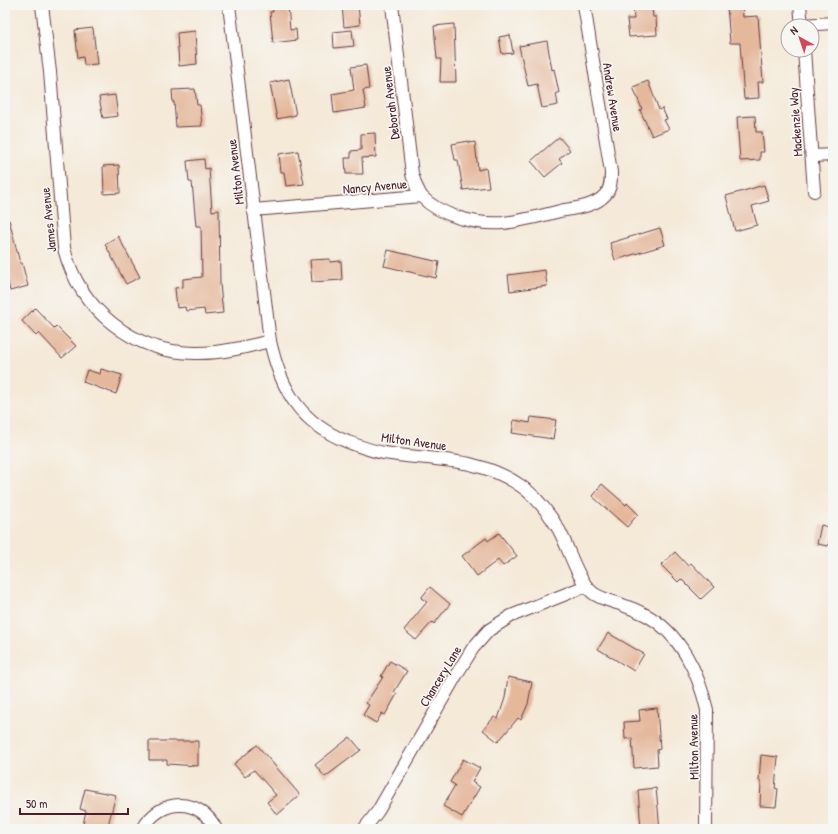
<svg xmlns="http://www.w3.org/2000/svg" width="838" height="834" viewBox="0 0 838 834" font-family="'Patrick Hand',sans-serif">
	<rect width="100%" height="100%" fill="#f6f6f2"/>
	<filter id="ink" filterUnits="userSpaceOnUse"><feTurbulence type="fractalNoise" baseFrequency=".025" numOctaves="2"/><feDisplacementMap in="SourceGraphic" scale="8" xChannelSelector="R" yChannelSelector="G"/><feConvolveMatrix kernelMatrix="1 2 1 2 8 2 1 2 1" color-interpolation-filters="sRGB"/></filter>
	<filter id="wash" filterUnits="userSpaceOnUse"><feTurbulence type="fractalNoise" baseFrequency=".012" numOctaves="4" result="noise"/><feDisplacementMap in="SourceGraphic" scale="16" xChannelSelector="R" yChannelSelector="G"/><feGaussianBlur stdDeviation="0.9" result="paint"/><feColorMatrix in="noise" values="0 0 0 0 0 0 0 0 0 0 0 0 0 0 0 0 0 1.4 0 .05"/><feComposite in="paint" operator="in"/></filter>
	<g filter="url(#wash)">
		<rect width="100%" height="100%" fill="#f5e9d8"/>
		<g id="blocks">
			<!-- building -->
			<g fill="#e5b89c">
				<path d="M272,5h16l2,25 6,-1 1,11 -24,3 -3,-31h3z"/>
				<path d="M342,5h16l2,20 -16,2z"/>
				<path d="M633,5h19l1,12h3l1,18 -28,2 -2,-18h7z"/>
				<path d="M727,5h15l1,12 15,-1 5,66h-5l1,16 -15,1 -4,-56h-10z"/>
				<path d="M454,24l2,58h-16l1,-23h-4l-3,-33z"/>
				<path d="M93,28l4,36 -13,1 -1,-8 -5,1 -3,-28z"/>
				<path d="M352,30l2,16 -20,2 -1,-16z"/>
				<path d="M195,31l2,33 -18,2 -2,-33z"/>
				<path d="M510,35l3,18 -11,1 -3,-17z"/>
				<path d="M547,41l5,29 2,-1 5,24h-3l2,12 -16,3 -5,-24 -9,2 -9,-40z"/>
				<path d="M366,65l3,24 -6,1 3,18 -32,5 -2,-19 22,-4 -3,-23z"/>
				<path d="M289,79l7,36 -19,4 -7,-36z"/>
				<path d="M648,81l11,29 3,-2 5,11 -3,1 5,9 -17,7 -12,-26 2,-1 -9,-22z"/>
				<path d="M195,89l2,16h3l2,21 -26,1 -2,-25 -1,1 -1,-13z"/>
				<path d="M115,95l3,21 -15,2 -4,-21z"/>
				<path d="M755,116l1,16h6l2,20h-4v8l-20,1 -3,-44z"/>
				<path d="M375,133l1,24 -14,1 1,16h-17l-1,-16h6v-7l10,-1v-16z"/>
				<path d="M559,137l11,13 -11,9 3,4 -17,14 -14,-16z"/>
				<path d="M469,141v2l6,-1 3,28 8,-2 3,19 -26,3 -5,-30h-3l-3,-16z"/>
				<path d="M298,151l6,33 -18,2 -2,-14h-3l-2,-18z"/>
				<path d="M204,159l1,10 4,-1 3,43 7,-1 1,74 3,29 -18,2 -1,-6 -18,2 -1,-4 -8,1 -2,-20 8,-1v-8l19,-2 -1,-51h-5l-4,-44h-3l-2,-21z"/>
				<path d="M119,165l1,28 -16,1 -1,-28z"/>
				<path d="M764,185l5,16 -17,5 5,19 -22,6 -9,-35z"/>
				<path d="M9,220l11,43h2l6,23 -18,5 -5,-19v-51z"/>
				<path d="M660,228l5,17 -50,15 -5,-17z"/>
				<path d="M118,236l22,41 -14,7 -21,-40z"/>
				<path d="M388,250l51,12 -3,16 -52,-12z"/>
				<path d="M330,259v3l11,-1 1,19 -30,2 -2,-22z"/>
				<path d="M545,270l2,16 -37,5 -2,-16z"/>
				<path d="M35,308l19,20 2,-2 20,20 -14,12 -23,-25 -3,3 -14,-15z"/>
				<path d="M101,369l21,6 -6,19 -33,-12 4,-12 13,4z"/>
				<path d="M531,417l25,3 -3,19 -41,-6 2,-13 16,3z"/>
				<path d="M602,484l24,21 1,-2 11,11 -11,13 -35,-31z"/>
				<path d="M821,525l11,3 -4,18 -11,-2z"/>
				<path d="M499,533l18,23 -14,10 -5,-6 -21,16 -15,-20 24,-18 2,3z"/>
				<path d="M675,552l13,14 3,-3 23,24 -13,12 -20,-20 -3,3 -17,-17z"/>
				<path d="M430,587l20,17 -16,20 -2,-2 -16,18 -12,-10 23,-28 -6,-4z"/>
				<path d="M608,633l36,21 -10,17 -36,-22z"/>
				<path d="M390,661l17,10 -13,21 3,2 -12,21 -3,-2 -6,10 -13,-8 6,-10 -3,-2 17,-26 -2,-1z"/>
				<path d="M508,677l24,5 -4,22 -7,16 -3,-2 -20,24 -15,-12 11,-13 4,2 7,-21z"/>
				<path d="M657,708l3,41 -3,1 1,16 -24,2 -2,-30 -7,1 -1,-17 16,-1 -1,-11z"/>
				<path d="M350,737l11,13 -36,27 -10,-12z"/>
				<path d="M149,741h49v25l-31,-2v-4h-18z"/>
				<path d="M257,745l43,50 -23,20 -10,-13 9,-7 -22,-25 -9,7 -11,-13z"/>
				<path d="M761,755l17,2 -3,31 3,1 -2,18 -16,-1 1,-25h-2z"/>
				<path d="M463,759l17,9 -8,14 8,5 -18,30 -19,-11 12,-21 -5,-3z"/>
				<path d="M656,788l4,41h-19l-3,-39z"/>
				<path d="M85,789l31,6 -9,34h-25l4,-18 -6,-2z"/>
			</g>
		</g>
	</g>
	<g filter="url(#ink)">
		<use href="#blocks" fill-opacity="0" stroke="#643d45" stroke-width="1"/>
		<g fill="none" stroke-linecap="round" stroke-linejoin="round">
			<!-- minor casing -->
			<g stroke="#643d45" stroke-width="14">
				<g id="minor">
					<path d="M42,5l8,67 14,176c15,61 70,106 134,105 24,0 48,-6 72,-12"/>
					<path d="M229,5l41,336c11,49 30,82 78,101 11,4 23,9 36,11 48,8 94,3 137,33 16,11 28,27 38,44 10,18 18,50 34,63 9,7 21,8 32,13 6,2 13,5 19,8 36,18 55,60 63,96l-1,119"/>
					<path d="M392,5l20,169 4,12 5,10"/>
					<path d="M800,5l2,21"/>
					<path d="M802,25l31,-2"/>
					<path d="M804,50l10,141"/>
					<path d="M812,156l21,-1"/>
					<path d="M253,210l168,-14c19,20 55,29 82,27 19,-2 38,-7 57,-12 15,-3 34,-4 45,-16 6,-6 6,-15 6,-23l-27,-167"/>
					<path d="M143,829c17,-32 57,-32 73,0"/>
					<path d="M364,829l14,-18 80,-139 15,-24 16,-18 22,-14 75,-30"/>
				</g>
			</g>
			<!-- minor -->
			<use href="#minor" stroke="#fff" stroke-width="12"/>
		</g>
	</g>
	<g text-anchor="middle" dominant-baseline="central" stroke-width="3.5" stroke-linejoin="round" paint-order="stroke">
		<!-- street labels -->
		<g font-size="13" fill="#4a1f2b" stroke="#f6f6f2">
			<text transform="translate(613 97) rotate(81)">Andrew Avenue</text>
			<text transform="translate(390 103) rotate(-97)">Deborah Avenue</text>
			<text transform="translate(795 122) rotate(-94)">Mackenzie Way</text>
			<text transform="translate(235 172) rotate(-97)">Milton Avenue</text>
			<text transform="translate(375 186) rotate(-5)">Nancy Avenue</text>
			<text transform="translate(48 220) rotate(-96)">James Avenue</text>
			<text transform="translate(414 441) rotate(8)">Milton Avenue</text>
			<text transform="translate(440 676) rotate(-59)">Chancery Lane</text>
			<text transform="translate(693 747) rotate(-91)">Milton Avenue</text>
		</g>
	</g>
	<!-- margin -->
	<rect width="838" height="834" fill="none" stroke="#f6f6f2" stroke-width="20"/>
	<!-- north arrow -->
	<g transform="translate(800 38) rotate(320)"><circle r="19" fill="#f6f6f2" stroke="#b1a0a2"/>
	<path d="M0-3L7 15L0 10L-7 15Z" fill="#d1495b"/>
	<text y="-6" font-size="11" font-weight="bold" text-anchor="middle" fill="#4a1f2b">N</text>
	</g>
	<!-- scale -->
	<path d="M20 808v6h108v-6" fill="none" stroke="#4a1f2b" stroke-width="2"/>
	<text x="26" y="808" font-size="12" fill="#4a1f2b" stroke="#f6f6f2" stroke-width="3" paint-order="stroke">50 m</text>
</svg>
